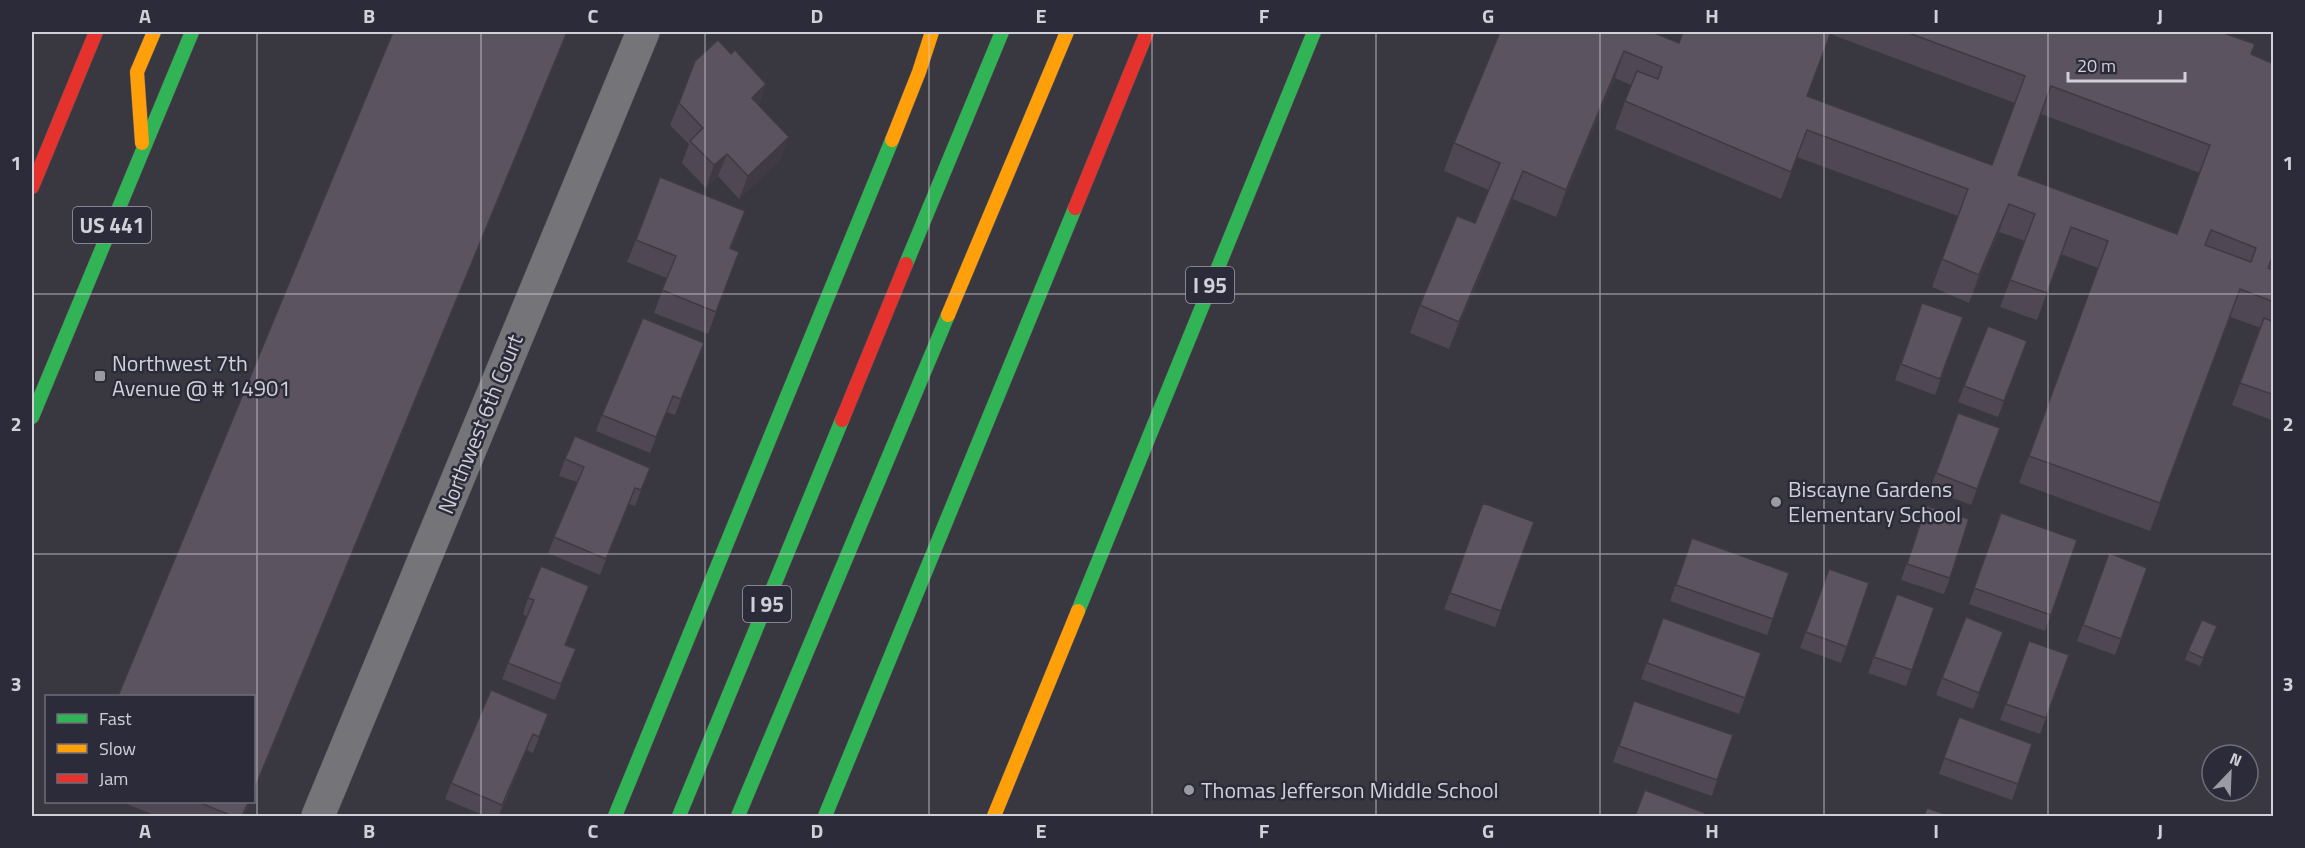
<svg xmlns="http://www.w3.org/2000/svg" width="2305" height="848" viewBox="0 0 2305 848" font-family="'Titillium Web',sans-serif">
	<rect width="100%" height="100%" fill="#393840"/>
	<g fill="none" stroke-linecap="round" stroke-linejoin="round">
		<!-- street casing -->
		<g stroke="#57565d" stroke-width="34">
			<path id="street" d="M318,816l325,-784"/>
		</g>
		<!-- fast casing -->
		<g stroke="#57565d" stroke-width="15">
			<g id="fast">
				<path d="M906,264l96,-232"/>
				<path d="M32,417l160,-385"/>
				<path d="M1078,611l236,-579"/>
				<path d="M615,816l277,-676"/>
				<path d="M679,816l163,-396"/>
				<path d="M738,816l210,-501"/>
				<path d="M825,816l250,-608"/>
			</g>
		</g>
		<!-- slow casing -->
		<g stroke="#57565d" stroke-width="15">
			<g id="slow">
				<path d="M892,140l27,-68 13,-40"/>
				<path d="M142,143l-5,-71 17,-40"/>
				<path d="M948,315l119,-283"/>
				<path d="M994,816l84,-205"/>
			</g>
		</g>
		<!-- jam casing -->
		<g stroke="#57565d" stroke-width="15">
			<g id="jam">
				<path d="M32,187l64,-155"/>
				<path d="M1075,208l72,-176"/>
				<path d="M842,420l64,-156"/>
			</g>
		</g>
		<!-- street -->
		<use href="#street" stroke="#747479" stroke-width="33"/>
		<!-- fast -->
		<use href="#fast" stroke="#30b455" stroke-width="14"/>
		<!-- slow -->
		<use href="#slow" stroke="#ff9f0a" stroke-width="14"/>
		<!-- jam -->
		<use href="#jam" stroke="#e5322d" stroke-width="14"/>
	</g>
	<!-- wall -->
	<g fill="#4f4753" fill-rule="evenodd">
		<path d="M1498,32h154l27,11 4,-11h538l30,22 23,10v357l-42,-16 29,-77 -31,-11 -80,214 -131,-48 79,-215 -37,-14 -24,66 -37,-13 25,-66 -26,-9 -30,71 -37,-16 26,-71 -161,-59 -16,42 -166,-70 16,-44 -16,-7 -59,139 -43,-18 -64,150 -39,-16 10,-28 55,-82 14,-33 -45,-19 10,-28 46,-111zM1830,34l185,69 -23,62 -185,-69zM2041,114l159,59 -23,61 -159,-59z"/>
		<path d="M731,54l35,30 -7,21 22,54 -42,40 -21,-23 -12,12 -24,-25 7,-19 -19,-19 9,-22z"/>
		<path d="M737,233l-6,15v26l-23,60 -54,-21 13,-35 -40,-16 9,-22z"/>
		<path d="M1922,303l41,14 -28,78 -40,-15z"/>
		<path d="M2027,341l-29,76 -40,-15 6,-16z"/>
		<path d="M704,343l-29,72 -8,-3 -17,41 -54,-22 6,-16z"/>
		<path d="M2000,428l-29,77 -41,-16 6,-16z"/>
		<path d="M565,459l79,25 -9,22 -6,-2 -29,71 -52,-22 29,-71 -18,-6z"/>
		<path d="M1483,503l51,19 -39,105 -51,-18z"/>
		<path d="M2001,513l76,27 -32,91 -76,-27z"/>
		<path d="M1921,522l29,56 -6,16 -43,-14z"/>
		<path d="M1692,538l97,35 -22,62 -97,-34z"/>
		<path d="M2109,553l38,15 -32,87 -38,-14z"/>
		<path d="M1829,569l40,14 -28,80 -41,-15z"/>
		<path d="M1897,594l37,14 -28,78 -38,-13z"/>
		<path d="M528,598l55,4 -18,43 5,20 -15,35 -53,-21 25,-63 -4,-2z"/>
		<path d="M1663,618l98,35 -22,61 -98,-35z"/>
		<path d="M2003,632l-30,77 -37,-14 6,-17z"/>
		<path d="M2214,635l-14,31 -15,-6 3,-9z"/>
		<path d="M2029,641l40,14 -29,79 -40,-14z"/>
		<path d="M1634,701l83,79 -5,16 -99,-34z"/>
		<path d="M548,714l-15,39 -6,-3 -28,66h-14l-40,-17 6,-16z"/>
		<path d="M1959,717l73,27 -20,56 -73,-26z"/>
		<path d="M120,801h130l-6,15h-88z"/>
	</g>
	<!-- shaded-wall -->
	<g fill="#403a44">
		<path d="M567,32h1l-314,761v-3z"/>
		<path d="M1624,51l-9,27 -59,139 10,-27z"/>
		<path d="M766,84l-8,23 -6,-9z"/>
		<path d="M789,137l-8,22 -42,40 9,-23z"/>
		<path d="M727,154l-9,22 -12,12 8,-23z"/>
		<path d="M1523,171l-10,28 -64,150 10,-27z"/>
		<path d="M2009,204l-10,28 -30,71 10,-28z"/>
		<path d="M739,252l-8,22 -23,60 8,-22z"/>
		<path d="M704,343l-6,16 -23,56 6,-16z"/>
		<path d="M673,396l-6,16 -17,41 6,-16z"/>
		<path d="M650,468l-6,16 -9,22 6,-16z"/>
		<path d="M635,488l-6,16 -29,71 6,-16z"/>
		<path d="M589,586l-6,16 -24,59 6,-16z"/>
		<path d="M576,649l-6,16 -15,35 6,-16z"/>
		<path d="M533,734l-6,16 -29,66 4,-11z"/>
		<path d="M249,801h1l-6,15h-2z"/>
	</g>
	<!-- building -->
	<g fill="#5c5361" stroke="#403a44" stroke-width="1.5" fill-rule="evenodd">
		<path d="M393,32h174l-313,758v-94h-136z"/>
		<path d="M1500,32h152l27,11 4,-11h148l-24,64 185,69 33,-89 -119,-44h315l34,12 -4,10 23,10v189l-6,15 6,2v32l-34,-13 -80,214 -131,-47 79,-215 -37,-14 -24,66 -37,-13 25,-66 -26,-10 -30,71 -37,-16 26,-70 -161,-59 -16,42 -166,-71 12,-30 21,8 4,-12 -38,-16 -58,139 -43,-19 -64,151 -39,-17 37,-89 18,7 25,-60 -46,-20zM2051,86l159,59 -33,89 -159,-59zM2211,230l45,18 -5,14 -46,-17z"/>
		<path d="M718,40l13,14 4,-4 31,34 -14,14 37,39 -41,39 -21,-22 -13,11 -24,-24 13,-13 -24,-25 16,-42z"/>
		<path d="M660,177l85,34 -15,37 9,4 -23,60 -54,-22 14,-34 -40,-16z"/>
		<path d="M1922,303l41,14 -23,62 -39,-15z"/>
		<path d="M643,318l61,25 -23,56 -8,-3 -17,41 -54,-22z"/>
		<path d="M2264,318l10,4v73l-34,-12z"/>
		<path d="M1988,326l39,15 -23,60 -40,-15z"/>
		<path d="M1958,413l42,15 -23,61 -41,-16z"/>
		<path d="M575,436l75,32 -9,22 -6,-2 -29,71 -52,-22 30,-70 -19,-8z"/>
		<path d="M1483,503l51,19 -33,89 -51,-18z"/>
		<path d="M1926,506l43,13 -19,59 -43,-14z"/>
		<path d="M2001,513l76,27 -26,75 -77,-27z"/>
		<path d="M1692,538l97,35 -16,46 -97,-34z"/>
		<path d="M2109,553l38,15 -26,71 -38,-14z"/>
		<path d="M541,566l48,20 -24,59 11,4 -15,35 -53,-21 26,-63 -6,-2z"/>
		<path d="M1829,569l40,14 -22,64 -41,-15z"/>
		<path d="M1897,594l37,14 -22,62 -38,-13z"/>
		<path d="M1966,617l37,15 -24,61 -37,-15z"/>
		<path d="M1663,618l98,35 -16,45 -98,-35z"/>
		<path d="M2202,620l15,6 -14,32 -15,-7z"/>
		<path d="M2029,641l40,14 -23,63 -40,-14z"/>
		<path d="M491,690l57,24 -9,23 -6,-3 -31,71 -51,-22z"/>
		<path d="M1634,701l99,34 -16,45 -98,-34z"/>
		<path d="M1959,717l73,27 -14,40 -74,-26z"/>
		<path d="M1645,790l60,23 -1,3h-69z"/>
		<path d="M196,801h53l-7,15h-10z"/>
		<path d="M1927,808l24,8h-27z"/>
		<path d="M439,813l9,3h-10z"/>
	</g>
	<!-- grid -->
	<path fill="none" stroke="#d0d0d9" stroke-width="1.5" stroke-opacity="0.55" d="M257,32v784M481,32v784M705,32v784M929,32v784M1152,32v784M1376,32v784M1600,32v784M1824,32v784M2048,32v784M32,294h2242M32,554h2242"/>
	<!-- markers -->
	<g fill="#9b9ba3" stroke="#2c2b39" stroke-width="2">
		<rect x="94" y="370" width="12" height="12" rx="3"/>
		<circle cx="1776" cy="502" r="6"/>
		<circle cx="1189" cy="790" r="6"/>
	</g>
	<g text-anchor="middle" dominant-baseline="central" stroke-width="5" stroke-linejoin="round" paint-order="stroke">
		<!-- shield labels -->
		<g fill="#2c2b39" stroke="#9f9ea9" stroke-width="1.5">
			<rect x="73" y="207" width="78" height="36" rx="4.5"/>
			<rect x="1186" y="267" width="48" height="36" rx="4.5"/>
			<rect x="743" y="586" width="48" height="36" rx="4.5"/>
		</g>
		<g font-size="21" font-weight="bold" fill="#d0d0d9">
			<text x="112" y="225">US 441</text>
			<text x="1210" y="285">I 95</text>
			<text x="767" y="604">I 95</text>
		</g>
		<!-- poi labels -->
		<g font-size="22" fill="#d0d0d9" stroke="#2c2b39" text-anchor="start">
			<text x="112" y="363">Northwest 7th<tspan x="112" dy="25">Avenue @ # 14901</tspan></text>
			<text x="1788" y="489">Biscayne Gardens<tspan x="1788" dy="25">Elementary School</tspan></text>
			<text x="1201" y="790">Thomas Jefferson Middle School</text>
		</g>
		<!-- street labels -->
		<g font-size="22" fill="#d0d0d9" stroke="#2c2b39">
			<text transform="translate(480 424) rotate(-68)">Northwest 6th Court</text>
		</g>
	</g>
	<!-- border -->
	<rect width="2305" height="848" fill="none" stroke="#2c2b39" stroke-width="66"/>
	<!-- legend -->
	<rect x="45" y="695" width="210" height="108" fill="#2c2b39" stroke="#6e6d79" stroke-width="1.5"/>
	<rect x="57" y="714" width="30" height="9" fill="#30b455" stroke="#6e6d79" stroke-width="1.5"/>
	<text x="99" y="725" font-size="18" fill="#d0d0d9">Fast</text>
	<rect x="57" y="744" width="30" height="9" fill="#ff9f0a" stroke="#6e6d79" stroke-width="1.5"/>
	<text x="99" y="755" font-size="18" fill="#d0d0d9">Slow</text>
	<rect x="57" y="774" width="30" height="9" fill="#e5322d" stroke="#6e6d79" stroke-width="1.5"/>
	<text x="99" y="785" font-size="18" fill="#d0d0d9">Jam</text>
	<!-- north arrow -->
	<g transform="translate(2230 773) rotate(23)"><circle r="28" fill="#2c2b39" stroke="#6e6d79" stroke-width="1.5"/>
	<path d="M0-4.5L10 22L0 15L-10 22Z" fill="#9b9ba3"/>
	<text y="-9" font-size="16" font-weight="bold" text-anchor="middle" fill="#d0d0d9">N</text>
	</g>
	<!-- scale -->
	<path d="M2068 72v9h117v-9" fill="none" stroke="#d0d0d9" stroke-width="3"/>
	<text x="2077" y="72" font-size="18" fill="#d0d0d9" stroke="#2c2b39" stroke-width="4.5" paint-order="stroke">20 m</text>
	<rect x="33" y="33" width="2239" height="782" fill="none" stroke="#d0d0d9" stroke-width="2"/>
	<g font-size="20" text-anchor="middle" font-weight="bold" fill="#d0d0d9">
		<text x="145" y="23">A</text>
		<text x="369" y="23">B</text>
		<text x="593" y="23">C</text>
		<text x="817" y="23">D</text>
		<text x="1041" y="23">E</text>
		<text x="1264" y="23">F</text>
		<text x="1488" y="23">G</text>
		<text x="1712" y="23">H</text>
		<text x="1936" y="23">I</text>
		<text x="2160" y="23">J</text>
		<text x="16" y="170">1</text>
		<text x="2288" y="170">1</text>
		<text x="16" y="431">2</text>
		<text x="2288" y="431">2</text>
		<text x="16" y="691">3</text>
		<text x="2288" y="691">3</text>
		<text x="145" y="838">A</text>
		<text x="369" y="838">B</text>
		<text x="593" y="838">C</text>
		<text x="817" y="838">D</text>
		<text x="1041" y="838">E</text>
		<text x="1264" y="838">F</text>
		<text x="1488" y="838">G</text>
		<text x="1712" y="838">H</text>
		<text x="1936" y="838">I</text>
		<text x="2160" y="838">J</text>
	</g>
</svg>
